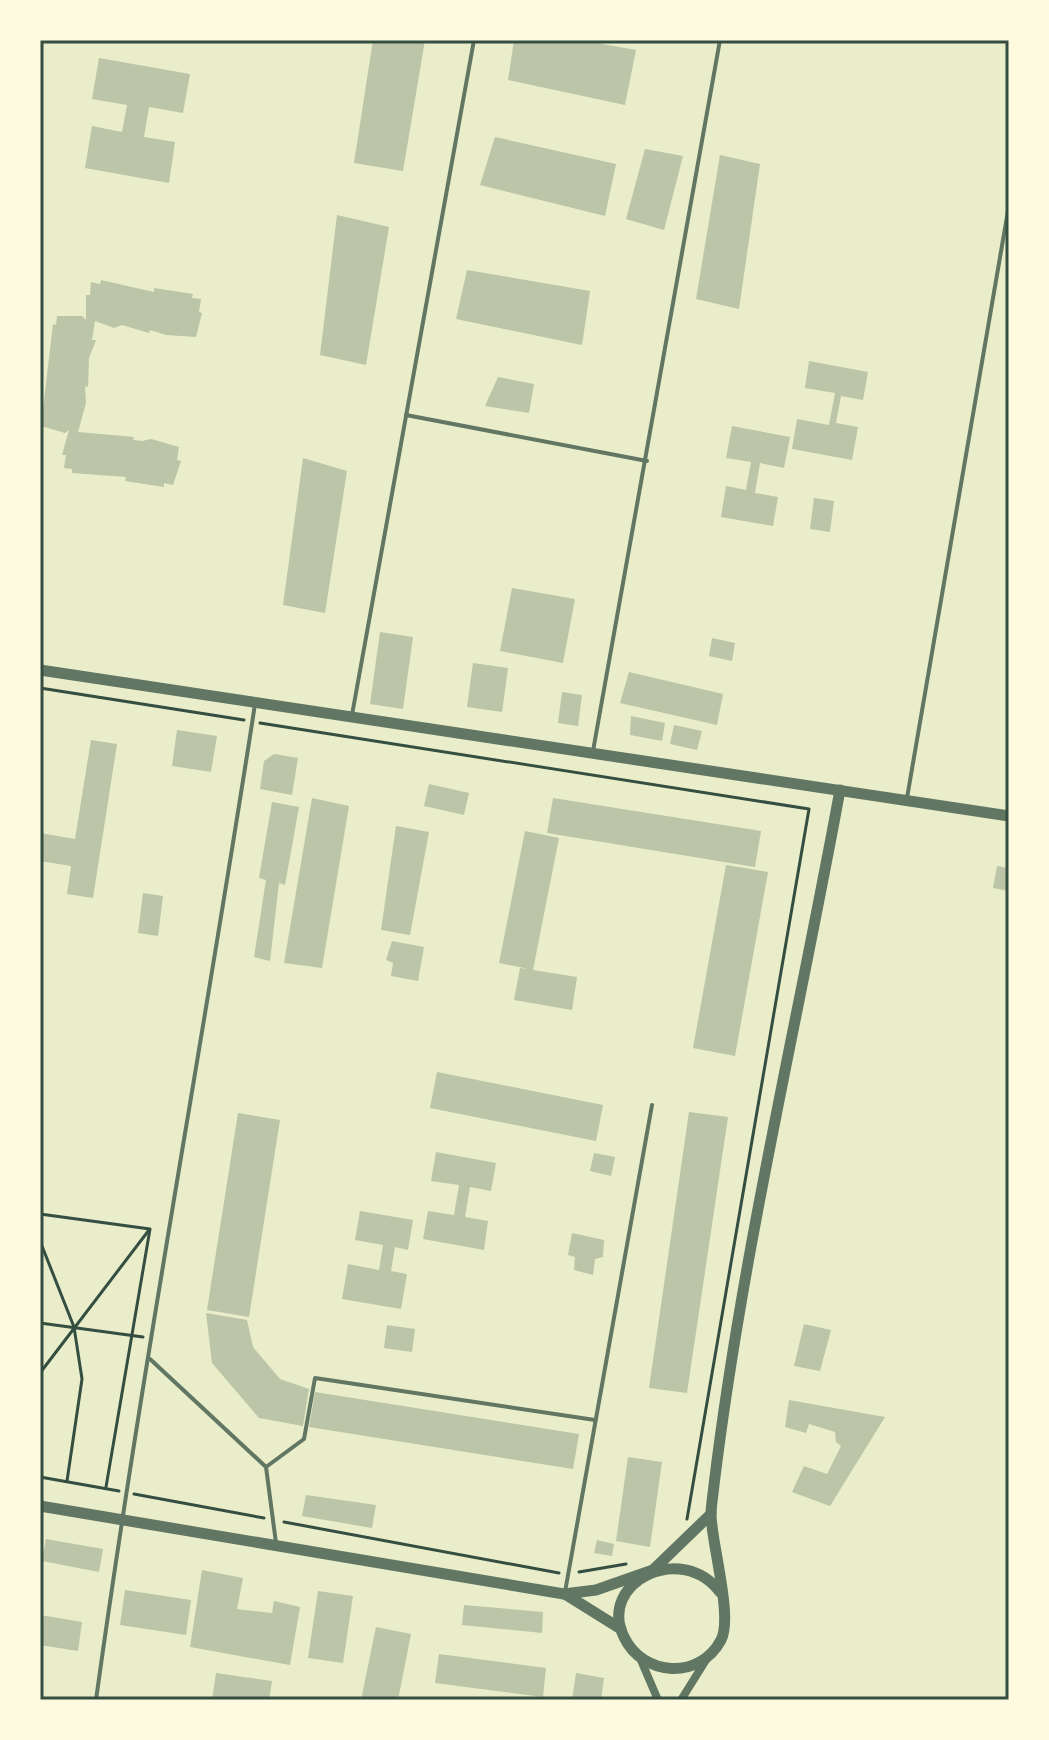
<svg xmlns="http://www.w3.org/2000/svg" width="1049" height="1740" viewBox="0 0 1049 1740" font-family="Montserrat,sans-serif">
	<rect width="100%" height="100%" fill="#e9edc9"/>
	<!-- building -->
	<g fill="#bcc5a7">
		<path d="M373,40h52l-22,131 -49,-8z"/>
		<path d="M514,40h66l56,10 -11,55 -117,-25z"/>
		<path d="M99,58l91,16 -7,39 -34,-6 -5,30 31,5 -6,41 -84,-15 7,-42 30,6 5,-27 -35,-6z"/>
		<path d="M495,137l121,27 -11,52 -125,-31z"/>
		<path d="M645,149l38,7 -19,74 -38,-11z"/>
		<path d="M720,155l40,9 -21,145 -43,-10z"/>
		<path d="M337,215l52,12 -23,138 -46,-10z"/>
		<path d="M467,270l123,21 -8,54 -126,-26z"/>
		<path d="M101,280l53,12v-4l39,6 -1,4 9,1 -2,13 3,1 -6,24 -30,-2 -16,-5 -1,3 -27,-8 -8,3 -19,-7 -3,19h4l-7,18 -1,29 -3,-1 1,17 -8,29 56,5 -1,3 9,1 9,-2 28,8 -2,13 4,1 -8,24 -9,-2v4l-39,-6 1,-4 -54,-4v-4l-8,-1 2,-13h-4l7,-25 -4,3 -24,-7 12,-102 3,1 1,-9h25l4,4v-25h4l1,-13 9,2z"/>
		<path d="M809,361l59,11 -5,28 -22,-4 -5,27 22,4 -6,33 -60,-11 5,-30 32,6 6,-32 -30,-5z"/>
		<path d="M498,377l36,7 -5,29 -44,-7z"/>
		<path d="M732,426l58,11 -6,31 -24,-5 -5,30 23,4 -5,29 -52,-9 5,-31 20,4 5,-28 -25,-4z"/>
		<path d="M303,458l44,13 -22,142 -42,-8z"/>
		<path d="M814,498l20,3 -4,31 -20,-3z"/>
		<path d="M512,588l63,11 -12,64 -63,-12z"/>
		<path d="M380,632l33,5 -10,72 -33,-5z"/>
		<path d="M712,638l23,5 -3,18 -23,-5z"/>
		<path d="M473,663l35,5 -6,44 -35,-5z"/>
		<path d="M629,672l94,22 -6,31 -97,-22z"/>
		<path d="M562,692l20,3 -4,31 -20,-3z"/>
		<path d="M631,716l34,7 -3,18 -32,-6z"/>
		<path d="M674,725l28,6 -5,19 -27,-6z"/>
		<path d="M177,730l40,6 -6,36 -39,-6z"/>
		<path d="M91,740l26,4 -24,154 -26,-4 4,-28 -31,-5v-28l35,6z"/>
		<path d="M274,754l24,4 -6,37 -32,-6 4,-28z"/>
		<path d="M429,784l40,9 -5,22 -40,-9z"/>
		<path d="M312,798l37,8 -27,162 -38,-5z"/>
		<path d="M553,798l208,33 -6,36 -208,-34z"/>
		<path d="M272,802l27,5 -14,78 -6,-2 -9,78 -16,-4 12,-77 -7,-2z"/>
		<path d="M396,826l33,6 -19,103 -29,-5z"/>
		<path d="M525,831l34,7 -26,132 44,7 -5,33 -58,-10 6,-32 9,1 -30,-6z"/>
		<path d="M726,865l42,7 -33,184 -42,-8z"/>
		<path d="M997,866l12,2v23l-16,-3z"/>
		<path d="M143,893l20,3 -5,40 -20,-3z"/>
		<path d="M392,941l32,6 -6,34 -27,-5 2,-13 -7,-3z"/>
		<path d="M437,1072l166,33 -7,36 -166,-33z"/>
		<path d="M689,1112l39,5 -41,276 -38,-5z"/>
		<path d="M238,1113l42,7 -31,197 -42,-7z"/>
		<path d="M436,1152l60,11 -5,28 -21,-4 -5,30 23,4 -4,29 -61,-11 5,-28 26,4 5,-30 -28,-4z"/>
		<path d="M594,1153l21,4 -4,19 -21,-5z"/>
		<path d="M360,1211l53,9 -5,30 -13,-3 -4,24 16,3 -6,35 -59,-10 6,-35 31,6 4,-25 -28,-5z"/>
		<path d="M572,1233l32,7 -1,17 -8,2 -2,16 -19,-5 1,-13 -7,-2z"/>
		<path d="M206,1313l41,7 6,27 27,32 29,10 -6,37 -44,-8 -47,-55z"/>
		<path d="M804,1324l27,6 -11,41 -26,-5z"/>
		<path d="M387,1325l28,4 -3,23 -28,-4z"/>
		<path d="M315,1392l264,42 -6,35 -264,-42z"/>
		<path d="M789,1400l96,17 -55,89 -38,-14 12,-26 23,8 14,-28 -5,-4 -1,-10 -26,-8 -3,9 -21,-6z"/>
		<path d="M628,1457l34,5 -12,85 -34,-6z"/>
		<path d="M306,1495l70,10 -4,23 -70,-12z"/>
		<path d="M46,1539l57,10 -4,23 -57,-11z"/>
		<path d="M597,1540l17,4 -2,12 -18,-3z"/>
		<path d="M202,1570l41,8 -6,31 35,4 2,-12 26,6 -10,58 -100,-18z"/>
		<path d="M125,1590l66,10 -5,35 -66,-10z"/>
		<path d="M318,1591l35,5 -10,67 -35,-5z"/>
		<path d="M464,1605l79,7 -1,21 -80,-8z"/>
		<path d="M40,1615l42,7 -4,29 -38,-6z"/>
		<path d="M376,1627l35,7 -13,66h-37z"/>
		<path d="M439,1654l107,14 -3,29 -108,-14z"/>
		<path d="M216,1673l56,8 -3,19h-57z"/>
		<path d="M576,1673l28,5 -3,22h-29z"/>
	</g>
	<g fill="none" stroke-linecap="round" stroke-linejoin="round">
		<!-- path -->
		<g stroke="#344e41" stroke-width="3">
			<path d="M40,688l204,32"/>
			<path d="M260,723l549,86 -122,710"/>
			<path d="M40,1214l110,15 -44,258"/>
			<path d="M40,1241l34,86 8,52 -15,102"/>
			<path d="M40,1323l103,14"/>
			<path d="M40,1373l109,-143"/>
			<path d="M40,1477l79,14"/>
			<path d="M134,1494l130,24"/>
			<path d="M284,1522l275,51"/>
			<path d="M579,1572l47,-8"/>
		</g>
		<!-- service -->
		<g stroke="#617663" stroke-width="4">
			<path d="M406,415l241,46"/>
			<path d="M352,715l122,-675"/>
			<path d="M593,751l127,-711"/>
			<path d="M907,798l102,-593"/>
			<path d="M150,1359l116,108 10,76"/>
			<path d="M266,1467l38,-28 11,-61 280,42"/>
			<path d="M565,1592l87,-487"/>
			<path d="M96,1700c46,-333 108,-664 159,-996"/>
		</g>
		<!-- minor -->
		<g stroke="#617663" stroke-width="8">
			<path d="M640,1658l18,42"/>
			<path d="M681,1700l25,-40"/>
		</g>
		<!-- tertiary -->
		<g stroke="#617663" stroke-width="11">
			<path d="M40,670l969,146"/>
			<path d="M40,1506l524,88 32,-4 57,-20 58,-56"/>
			<path d="M720,1592c-38,-51 -123,-10 -96,45 19,40 76,43 97,3 12,-23 -9,-94 -10,-125 0,-9 2,-20 3,-30 28,-231 84,-465 126,-695"/>
			<path d="M565,1594l56,35"/>
		</g>
	</g>
	<!-- border -->
	<rect width="1049" height="1740" fill="none" stroke="#fefae0" stroke-width="84"/>
	<rect x="42" y="42" width="965" height="1656" fill="none" stroke="#344e41" stroke-width="3"/>
</svg>
